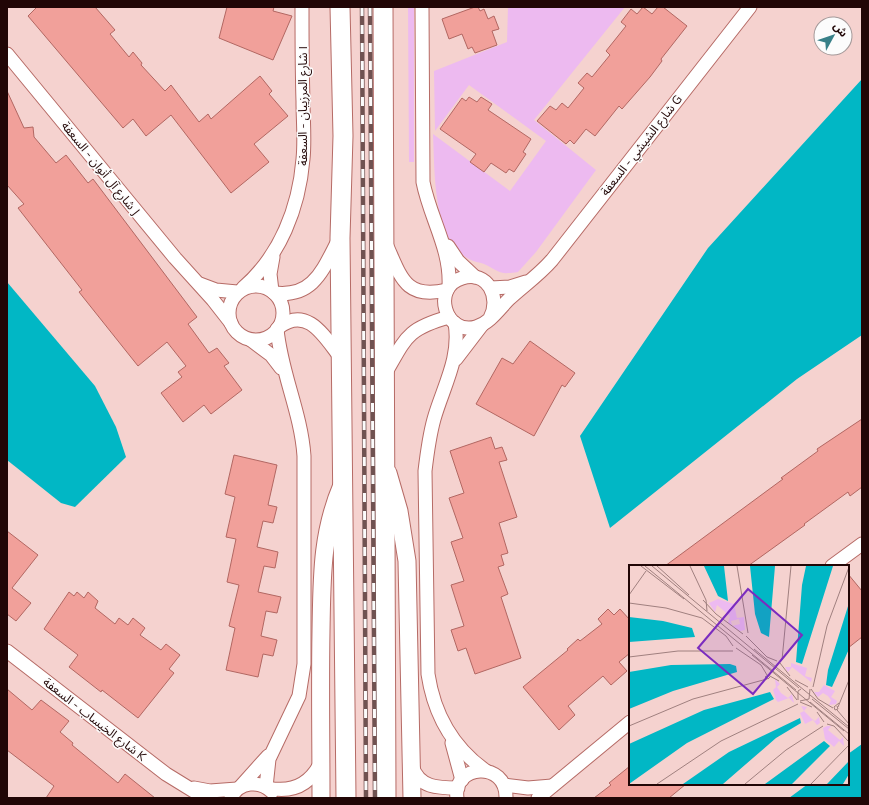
<svg xmlns="http://www.w3.org/2000/svg" width="869" height="805" viewBox="0 0 869 805" font-family="Mulish,'Noto Sans Arabic',sans-serif">
	<rect width="100%" height="100%" fill="#f5d2cf"/>
	<!-- green -->
	<g fill="#edbaf0">
		<path d="M408,7h6v155h-5z"/>
		<path d="M508,7h117l-91,113 62,50 -60,82 -18,20c-20,3 -17,0 -34,-8 -5,-2 -10,-2 -15,-5 -37,-20 -34,-88 -36,-125l77,57 36,-50 -77,-56 -34,46 -1,-60 73,-29z"/>
	</g>
	<!-- water -->
	<g fill="#01b7c5">
		<path d="M862,79v256l-65,44 -187,149 -30,-92 128,-188z"/>
		<path d="M7,282l88,104 21,41 10,30 -51,50 -14,-4 -54,-43z"/>
		<path d="M862,744v54h-73l19,-14h40v-30z"/>
	</g>
	<!-- building -->
	<g fill="#f1a09a" stroke="#b26762">
		<path d="M37,7h58l20,23 -5,4 19,23 4,-5 9,11 -1,2 24,26 6,-6 28,37 9,-8 3,5 49,-43 12,15 -3,3 19,22 -34,28 15,18 -38,31 -60,-78 -25,21 -13,-17 -10,9 -95,-112z"/>
		<path d="M227,7h47l-1,4 19,5 -19,44 -54,-22z"/>
		<path d="M475,7h3l2,4 4,-2 4,10 6,-3 5,13 -7,2 5,14 -22,8 -3,-6 -4,2 -6,-15 -13,5 -7,-20z"/>
		<path d="M643,7l9,7 6,-7h5l24,19 -26,33 1,2 -12,16 -28,32 -3,-3 -24,30 -9,-7 -12,15 -4,-4 -4,4 -29,-23 13,-15 6,4 6,-7 6,5 16,-20 -6,-5 9,-10 5,4 18,-22 -4,-4 20,-25 -5,-4 10,-13 6,5z"/>
		<path d="M7,91l17,37 9,-1 1,10 22,26 10,-8 22,28 5,-4 104,138 -9,7 21,29 8,-5 12,15 -5,3 18,24 -31,24 -7,-9 -21,17 -22,-29 21,-16 -4,-5 8,-6 -19,-24 -29,24 -59,-74 3,-2 -64,-82 6,-4 -17,-19z"/>
		<path d="M469,97l8,5 4,-5 11,7 -4,6 43,29 -8,13 3,2 -12,18 -5,-3 -3,4 -15,-10 -7,9 -14,-10 6,-8 -36,-25 22,-31 4,3z"/>
		<path d="M530,341l45,32 -10,14 -3,-2 -28,51 -58,-32 26,-46 11,6z"/>
		<path d="M862,419v68l-12,9 -2,-4 -44,32 1,1 -57,41h-83l118,-87 -2,-1 37,-27 -1,-2z"/>
		<path d="M491,437l4,12 7,-2 5,13 -8,2 18,55 -18,6 9,30 -7,2 3,10 -6,2 10,27 -7,3 20,61 -46,16 -9,-26 -8,3 -7,-21 13,-4 -13,-41 13,-4 -13,-39 12,-4 -14,-40 15,-5 -14,-42z"/>
		<path d="M234,455l43,10 -9,40 9,2 -4,16 -10,-2 -6,26 21,5 -3,16 -11,-2 -6,26 23,5 -4,16 -11,-2 -5,25 16,4 -4,16 -10,-2 -5,23 -32,-7 9,-42 -6,-2 10,-41 -12,-3 9,-43 -10,-2 9,-40 -10,-3z"/>
		<path d="M7,531l31,24 -26,33 19,15 -15,18 -9,-7z"/>
		<path d="M848,574l14,17v46l-14,11z"/>
		<path d="M69,592l5,4 3,-4 7,6 4,-6 10,9 -3,7 20,16 4,-6 9,7 5,-7 12,10 -5,7 21,15 5,-6 14,11 -11,14 5,4 -36,45 -36,-28 -1,2 -32,-25 9,-12 -34,-26z"/>
		<path d="M608,609l6,6 6,-6 10,11v33l-11,9 8,9 -16,14 -8,-9 -35,30 7,9 -16,15 -36,-43 45,-37 -1,-1 11,-10 2,2 22,-17 -4,-5z"/>
		<path d="M7,689l25,21 9,-10 28,21 -9,11 13,11 -1,2 46,38 7,-9 30,24h-109l8,-12 -47,-36z"/>
		<path d="M630,766v18h56l-17,14h-75l17,-13 -2,-2z"/>
	</g>
	<g fill="none" stroke-linecap="round" stroke-linejoin="round">
		<!-- minor casing -->
		<g stroke="#b66b66" stroke-width="15">
			<g id="minor">
				<path d="M422,7l1,175c7,36 28,67 26,104"/>
				<path d="M7,54l168,204 38,42 18,23"/>
				<path d="M386,244c15,33 19,56 61,46"/>
				<path d="M448,246l10,15 17,16"/>
				<path d="M200,284l16,6 21,2"/>
				<circle cx="256" cy="313" r="27"/>
				<path d="M243,288c37,-32 56,-80 60,-129 2,-19 0,-39 0,-58 -1,-31 -1,-63 -1,-94"/>
				<path d="M491,288l19,-1 16,-5"/>
				<path d="M272,291l-2,-17 3,-17"/>
				<path d="M274,293c40,5 49,-24 65,-54"/>
				<path d="M490,318c11,-20 -2,-48 -28,-40 -31,9 -17,58 14,49 14,-4 23,-18 33,-28 14,-13 30,-24 43,-39l198,-253"/>
				<path d="M455,323c6,35 -12,64 -21,96 -5,18 -7,35 -9,52l3,203c6,40 24,73 58,97"/>
				<path d="M279,327c29,-22 46,11 62,31"/>
				<path d="M251,340l20,15 10,13"/>
				<path d="M456,359l26,-34"/>
				<path d="M385,374c21,-36 21,-45 64,-57"/>
				<path d="M832,566l30,-22"/>
				<path d="M7,651l159,123 39,24"/>
				<path d="M452,743l10,37"/>
				<path d="M412,766c7,22 26,22 46,22"/>
				<path d="M504,785l24,3 24,-2"/>
				<path d="M241,786l27,-30"/>
				<path d="M266,787l3,-28 30,-63 5,-32v-208c-3,-44 -23,-83 -27,-127"/>
				<path d="M194,788l16,3 27,-2"/>
				<path d="M268,788c24,5 42,-3 53,-26"/>
				<path d="M231,798c8,-17 29,-18 41,-6"/>
				<path d="M457,798c-5,-34 50,-38 49,0"/>
				<path d="M538,798l92,-76"/>
			</g>
		</g>
		<!-- tertiary casing -->
		<g stroke="#b66b66" stroke-width="19">
			<g id="tertiary">
				<path d="M388,473l11,38 8,50 5,237"/>
				<path d="M321,798c0,-56 -1,-111 0,-167 1,-52 0,-97 21,-146"/>
			</g>
		</g>
		<!-- secondary casing -->
		<g stroke="#b66b66" stroke-width="21">
			<g id="secondary">
				<path d="M340,7l3,129 -3,102 6,560"/>
				<path d="M383,7l3,791"/>
			</g>
		</g>
		<!-- minor -->
		<use href="#minor" stroke="#fff" stroke-width="13"/>
		<!-- tertiary -->
		<use href="#tertiary" stroke="#fff" stroke-width="17"/>
		<!-- secondary -->
		<use href="#secondary" stroke="#fff" stroke-width="19"/>
		<!-- rail casing -->
		<g stroke="#705251" stroke-width="4.5">
			<g id="rail">
				<path d="M362,7l4,791"/>
				<path d="M370,7l5,791"/>
			</g>
		</g>
		<!-- rail -->
		<use href="#rail" stroke="#fcfcfc" stroke-width="3" stroke-dasharray="9" stroke-linecap="butt"/>
	</g>
	<g text-anchor="middle" dominant-baseline="central" stroke-width="3" stroke-linejoin="round" paint-order="stroke">
		<!-- street labels -->
		<g font-size="12" fill="#210606" stroke="#fcfcfc">
			<text transform="translate(302 106) rotate(-90)">شارع المرزيبان - السعفة I</text>
			<text transform="translate(641 145) rotate(-52)">شارع الشيشي - السعفة G</text>
			<text transform="translate(101 168) rotate(51)">شارع آل أنوان - السعفة J</text>
			<text transform="translate(95 719) rotate(38)">شارع الخيساب - السعفة K</text>
		</g>
	</g>
	<!-- overview -->
	<g transform="translate(629 565)">
		<rect width="220" height="220" fill="#f5d2cf"/>
		<path d="M89,34l16,5 3,14 7,-1 1,13 -5,1 -8,-5 8,-2 -1,-5 -8,2 1,5 -4,-3 2,-7 -13,-11 -2,7 -6,-9zM162,98l16,5 -2,8 7,2 -1,4 -19,-15 -4,5 -3,-5h6zM146,114l5,5 -3,3 4,6 7,5 4,-4 2,9 -5,-5 -11,4 -2,-2 -3,-10 3,-3zM195,120l11,6 -4,6 6,4 -1,3 -7,1 2,-5 -3,-4 -5,-3 -5,4 -4,-5h5zM172,141l6,1 -3,4 8,8 3,2 4,-4 1,6 -3,2 -4,-5 -8,4 -5,-11 4,-2zM198,161h4l-3,4 12,10 3,-3 1,9 -5,-5 -5,6 -9,-8 -2,-11z" fill="#edbaf0"/>
		<path d="M75,1h20l4,35 -10,-5zM121,1h25l-6,71 -8,-4 -6,-19zM177,1h27l-31,98 -6,-2 6,-77zM220,38v46l-17,38 -6,-2 2,-15zM0,52l34,4 29,7 3,9 -66,5zM101,99l6,2 1,6 -64,19 -44,18v-37l42,-7zM141,127l4,7 -87,44 -58,41v-40l75,-34zM171,153l1,5 -25,15 -53,46h-40l46,-32zM195,176l6,5 -38,38h-27zM220,196v13l-6,10h-16z" fill="#01b7c5"/>
		<path fill="none" stroke="#a0807f" stroke-width="1" d="M12,1l43,33M16,1l151,124M23,1l147,122M28,1l32,29M61,1l16,34 1,11M108,1l11,67M0,30l17,-24M74,35l13,14 27,20M0,38l37,5 36,10 24,18 7,10M117,71l21,21 10,4M107,83l25,17 6,10M125,84l95,78M123,90l92,76M0,92l49,-6h55M153,95l9,-94M151,98l10,13M141,112l-2,2 -3,-2 3,-2 11,6M166,115l13,7M158,122l10,13M184,122l14,-61 22,-59M182,124l7,10 15,9M183,134l37,30M169,135v-9l3,-2M171,136l9,-2 1,-10M171,137l12,5M181,137l39,32M208,141l1,3 -3,1 -1,-3 5,-4M209,142l11,-27M208,145l12,14M188,147l7,10M198,159l7,2 14,15M0,161l64,-27 74,-20M28,219l64,-43 77,-37M116,219l41,-34 37,-24M182,219l38,-39"/>
		<path fill="#7b2cbf" fill-opacity="0.15" stroke="#7b2cbf" stroke-width="2" d="M119,24l54,46 -49,59 -55,-46z"/>
		<rect width="220" height="220" fill="none" stroke="#210606" stroke-width="2"/>
	</g>
	<!-- border -->
	<rect width="869" height="805" fill="none" stroke="#210606" stroke-width="16"/>
	<!-- north arrow -->
	<g transform="translate(833 36) rotate(50)"><circle r="19" fill="#fcfcfc" stroke="#a49a9a"/>
	<path d="M0-3L7 15L0 10L-7 15Z" fill="#388088"/>
	<text y="-6" font-size="11" font-weight="bold" text-anchor="middle" fill="#210606">ش</text>
	</g>
</svg>
